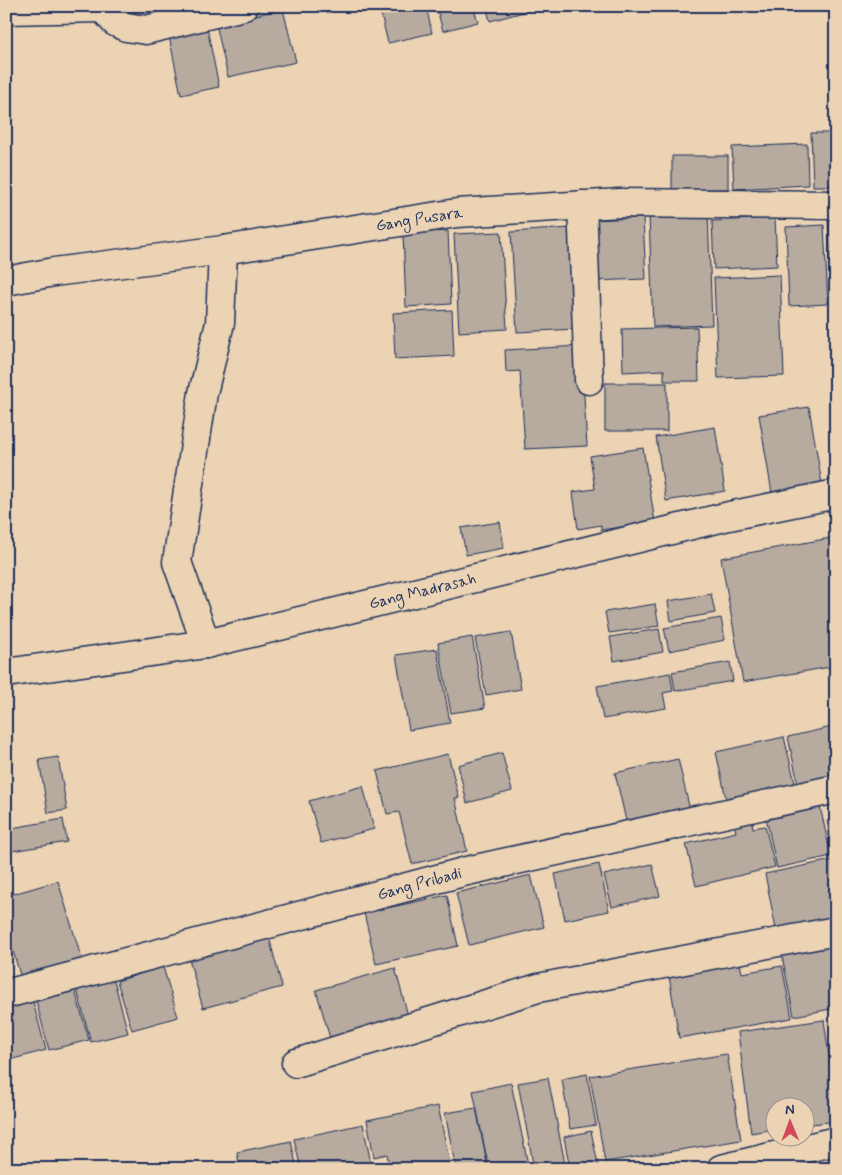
<svg xmlns="http://www.w3.org/2000/svg" width="842" height="1175" viewBox="0 0 842 1175" font-family="Mynerve,sans-serif">
	<rect width="100%" height="100%" fill="#ebd3b3"/>
	<filter id="ink" filterUnits="userSpaceOnUse"><feTurbulence type="fractalNoise" baseFrequency=".02" numOctaves="2"/><feDisplacementMap in="SourceGraphic" scale="10" xChannelSelector="R" yChannelSelector="G"/><feConvolveMatrix kernelMatrix="1 2 1 2 8 2 1 2 1" color-interpolation-filters="sRGB"/></filter>
	<g filter="url(#ink)">
		<!-- building -->
		<g fill="#b7aa9e" stroke="#1b2f5e">
			<path d="M133,6h62l-58,16z"/>
			<path d="M379,6h47l6,27 -44,10z"/>
			<path d="M436,6h37l5,16 -35,9z"/>
			<path d="M486,6h53v2l-49,13z"/>
			<path d="M283,9l13,53 -68,15 -12,-53z"/>
			<path d="M6,27l4,81 -4,1z"/>
			<path d="M207,28l12,59 -38,8 -12,-59z"/>
			<path d="M811,133h25v53h-23z"/>
			<path d="M807,144l1,41 -74,4 -2,-42z"/>
			<path d="M672,156h56v33l-56,1z"/>
			<path d="M708,212l4,113 -59,2 -4,-112z"/>
			<path d="M643,218l3,61 -54,2 -3,-61z"/>
			<path d="M775,218l2,48 -63,3 -2,-48z"/>
			<path d="M836,218v87l-3,1 -5,-87z"/>
			<path d="M824,225l4,79 -39,2 -3,-79z"/>
			<path d="M571,228l6,101 -60,3 -6,-100z"/>
			<path d="M448,231l3,73 -45,3 -3,-74z"/>
			<path d="M501,232l6,97 -48,3 -5,-98z"/>
			<path d="M780,275l4,101 -66,2 -4,-100z"/>
			<path d="M452,310l2,46 -59,3 -2,-46z"/>
			<path d="M697,327l2,54h-35v-11l-41,2 -1,-43z"/>
			<path d="M581,346l6,100 -62,3 -5,-78 -14,1 -1,-22z"/>
			<rect x="605" y="383" width="62" height="48"/>
			<path d="M809,407l13,77 -50,9 -13,-78z"/>
			<path d="M715,427l10,64 -59,10 -10,-64z"/>
			<path d="M643,448l12,74 -54,8v-5l-23,4 -5,-37 22,-3 -5,-33z"/>
			<path d="M500,522l4,26 -38,7 -5,-27z"/>
			<path d="M836,537v129l-93,16 -22,-124z"/>
			<path d="M711,594l4,19 -44,8 -3,-20z"/>
			<path d="M655,604l4,22 -50,7 -4,-21z"/>
			<path d="M721,618l4,22 -56,11 -5,-23z"/>
			<path d="M659,629l4,23 -49,9 -4,-24z"/>
			<path d="M511,632l10,57 -35,6 -11,-57z"/>
			<path d="M472,637l13,71 -34,5 -13,-70z"/>
			<path d="M437,649l13,74 -41,7 -13,-75z"/>
			<path d="M730,662l3,19 -58,10 -3,-19z"/>
			<path d="M670,673l3,18 -10,2 3,15 -63,11 -6,-33z"/>
			<path d="M836,726v53l-37,9 -11,-51z"/>
			<path d="M784,737l12,50 -69,16 -11,-51z"/>
			<path d="M502,753l10,38 -45,12 -9,-38z"/>
			<path d="M448,754l11,44h-4l12,53 -55,13 -13,-52 -12,2 -10,-43z"/>
			<path d="M58,757l9,53 -19,3 -9,-53z"/>
			<path d="M678,759l12,51 -63,15 -12,-52z"/>
			<path d="M363,786l11,43 -53,14 -12,-42z"/>
			<path d="M819,802l12,54 -54,12 -12,-55z"/>
			<path d="M751,817l2,11 12,-2 10,41 -79,19 -10,-42 50,-12 -3,-11z"/>
			<path d="M63,819l4,23 -61,10v-23z"/>
			<path d="M836,819v36h-2l-7,-34z"/>
			<path d="M832,860l4,18v44l-59,12 -12,-60z"/>
			<path d="M599,864l10,47 -44,9 -10,-46z"/>
			<path d="M652,864l8,32 -48,11 -8,-32z"/>
			<path d="M531,875l13,52 -75,18 -13,-52z"/>
			<path d="M58,881l25,82 -61,18 -16,-53v-32z"/>
			<path d="M447,895l11,51 -82,18 -12,-51z"/>
			<path d="M269,937l13,50 -79,21 -14,-49z"/>
			<path d="M831,947l5,24v37l-42,8 -12,-60z"/>
			<path d="M740,963l2,10 40,-7 10,52 -113,20 -10,-62z"/>
			<path d="M163,967l15,50 -46,13 -15,-49z"/>
			<path d="M395,968l15,55 -52,7 -28,8 -14,-48z"/>
			<path d="M114,980l14,53 -37,9 -14,-52z"/>
			<path d="M75,991l14,49 -40,10 -13,-49z"/>
			<path d="M33,1002l13,48 -40,11v-53z"/>
			<path d="M824,1020l12,85v16l-32,4v-17h-30v21l-23,4 -13,-101z"/>
			<path d="M727,1054l14,86 -136,22 -15,-86z"/>
			<path d="M587,1074l9,51 -26,4 -8,-50z"/>
			<path d="M548,1078l18,91h-32l-16,-86z"/>
			<path d="M511,1083l18,86h-40l-16,-78z"/>
			<path d="M438,1106l13,63h-61l-3,-15 -13,3 -7,-37z"/>
			<path d="M476,1108l12,61h-32l-11,-56z"/>
			<path d="M363,1124l9,45h-71l-7,-30z"/>
			<path d="M591,1131l8,38h-29l-6,-32z"/>
			<path d="M291,1141l6,28h-57l-3,-17z"/>
		</g>
		<g fill="none" stroke-linecap="round" stroke-linejoin="round">
			<!-- minor casing -->
			<g stroke="#1b2f5e" stroke-width="31">
				<g id="minor">
					<path d="M6,10l97,-2 12,14 11,5 20,3 98,-24"/>
					<path d="M582,205l7,175"/>
					<path id="s1" d="M6,281l48,-9 169,-22 234,-37 163,-10 216,2"/>
					<path d="M206,644l-29,-82 26,-169 17,-70 3,-73"/>
					<path id="s2" d="M6,673l200,-29 523,-128 107,-22"/>
					<path id="s3" d="M6,994l461,-123 369,-82"/>
					<path d="M296,1063l242,-75 298,-57"/>
					<path d="M721,1169l115,-28"/>
				</g>
			</g>
			<!-- minor -->
			<use href="#minor" stroke="#ebd3b3" stroke-width="28"/>
		</g>
	</g>
	<g text-anchor="middle" dominant-baseline="central" stroke-width="4" stroke-linejoin="round" paint-order="stroke">
		<!-- street labels -->
		<g font-size="16" fill="#1b2f5e" stroke="#ebd3b3">
			<text stroke="none"><textPath href="#s1" startOffset="418">Gang Pusara</textPath></text>
			<text stroke="none"><textPath href="#s2" startOffset="425">Gang Madrasah</textPath></text>
			<text stroke="none"><textPath href="#s3" startOffset="428">Gang Pribadi</textPath></text>
		</g>
	</g>
	<!-- margin -->
	<rect width="842" height="1175" fill="none" stroke="#ebd3b3" stroke-width="25"/>
	<rect x="12" y="12" width="817" height="1150" fill="none" stroke="#1b2f5e" stroke-width="2" filter="url(#ink)"/>
	<!-- north arrow -->
	<g transform="translate(790 1122) rotate(359)"><circle r="24" fill="#ebd3b3" stroke="#989191"/>
	<path d="M0-4L9 19L0 12L-9 19Z" fill="#d1495b"/>
	<text y="-8" font-size="14" font-weight="bold" text-anchor="middle" fill="#1b2f5e">N</text>
	</g>
</svg>
